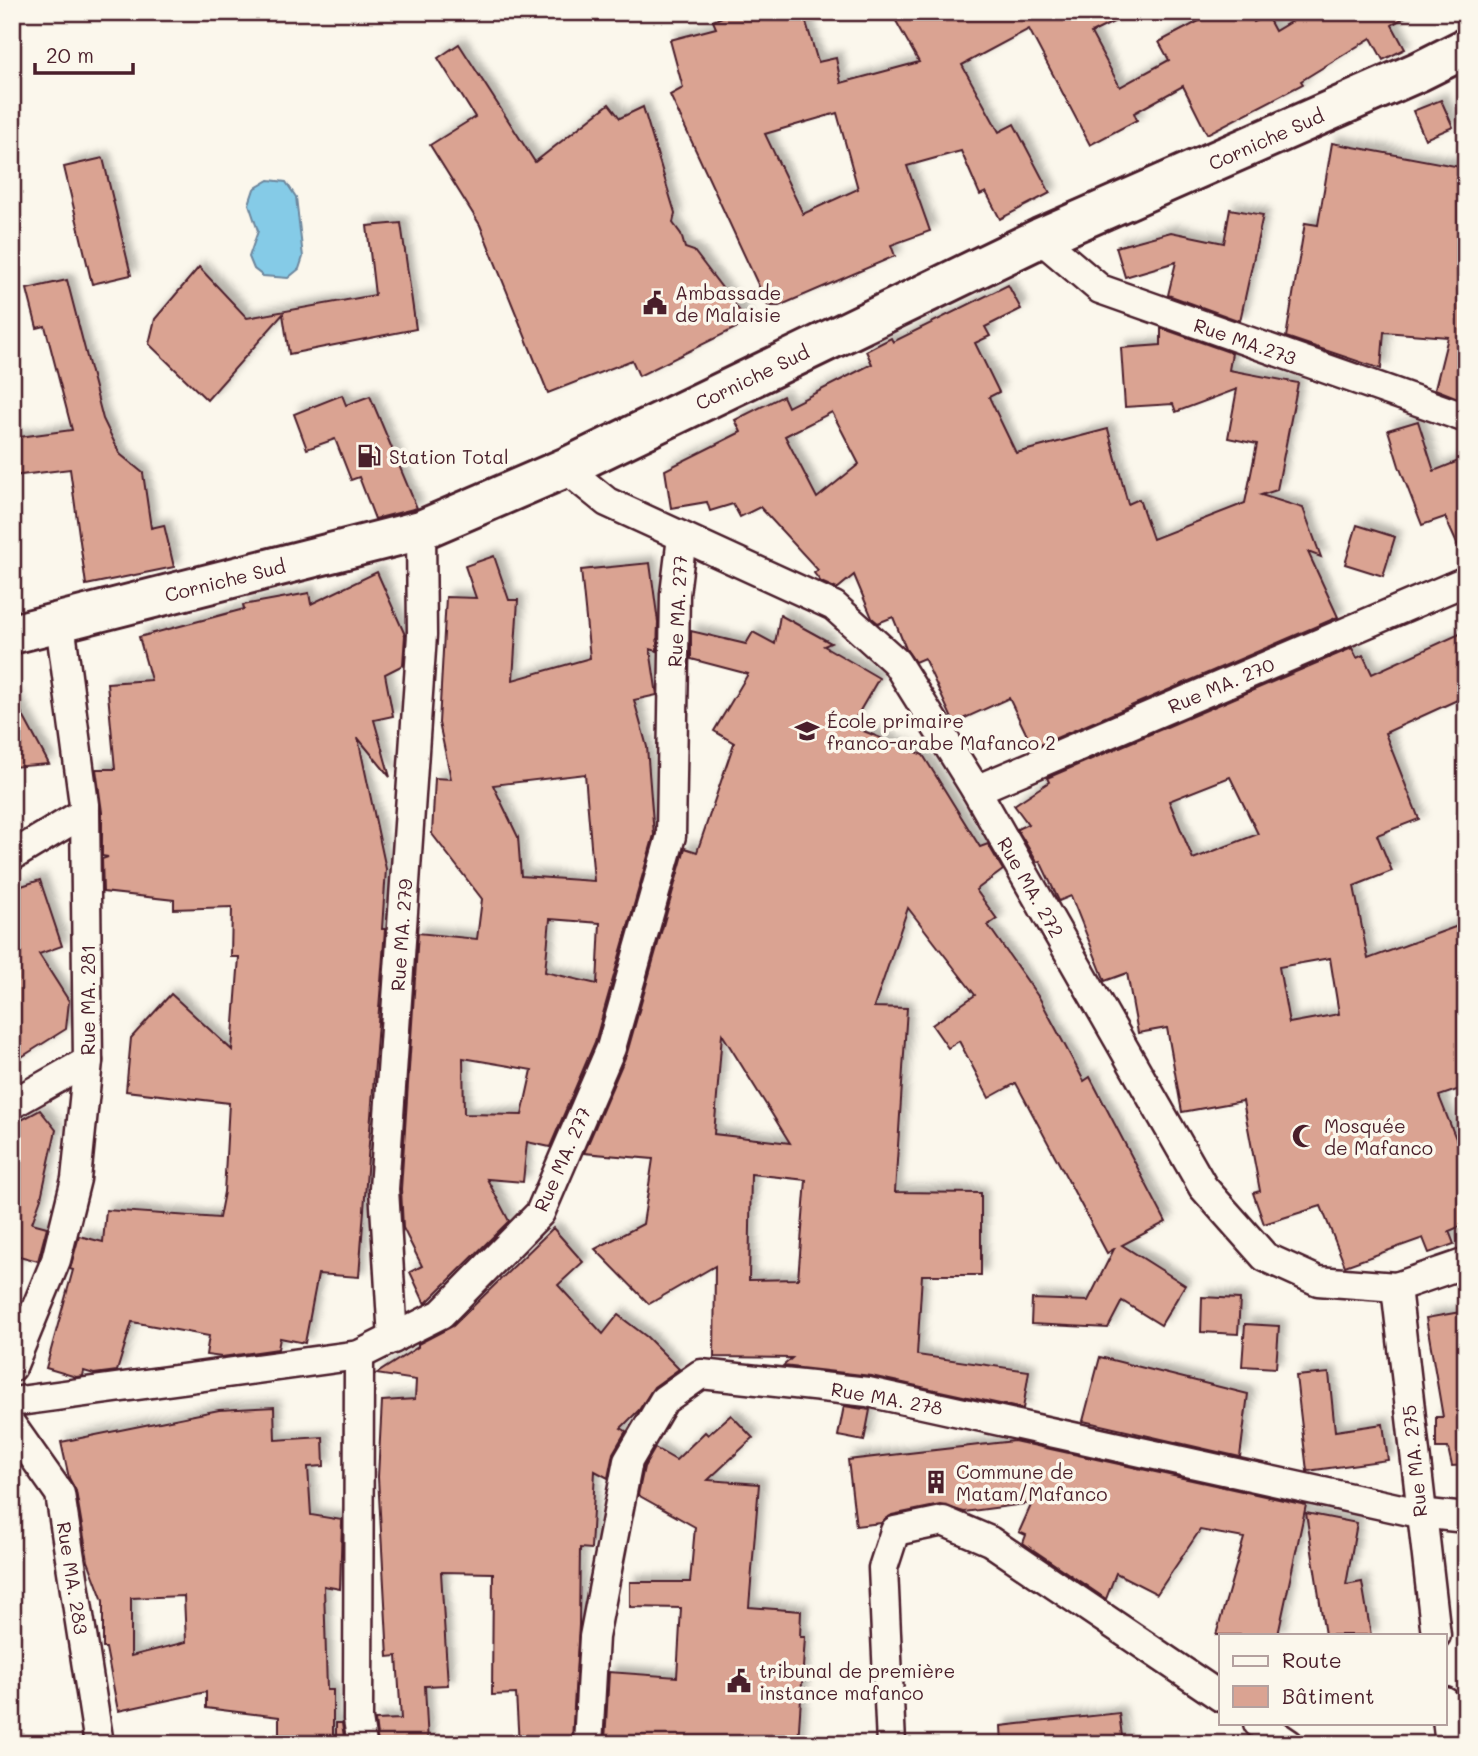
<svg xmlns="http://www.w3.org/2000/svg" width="1478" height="1756" viewBox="0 0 1478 1756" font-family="Mali,sans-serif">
	<defs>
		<filter id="shadow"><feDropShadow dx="6" dy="-6" stdDeviation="3.5" flood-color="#0004"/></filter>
	</defs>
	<rect width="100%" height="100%" fill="#fbf7ec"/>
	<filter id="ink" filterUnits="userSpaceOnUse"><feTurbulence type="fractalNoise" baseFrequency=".0143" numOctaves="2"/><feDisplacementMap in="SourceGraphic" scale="14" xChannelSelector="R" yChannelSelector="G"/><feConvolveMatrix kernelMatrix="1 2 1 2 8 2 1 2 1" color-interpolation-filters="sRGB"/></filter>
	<g filter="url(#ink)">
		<!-- water -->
		<path fill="#85cbe7" stroke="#6d869c" stroke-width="2" d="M269,180l17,2 10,15 7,60 -4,12 -11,9 -25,-2 -9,-7 -5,-12 9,-26 -9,-27 5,-15z"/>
		<!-- building -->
		<g fill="#daa392" stroke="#4a1f2b" stroke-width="2" fill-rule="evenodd" filter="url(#shadow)">
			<path d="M733,12h70l15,50 18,-4 5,25 78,-21 -28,-50h243l-43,21 29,54 49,-27 -10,-18 57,-30h33l5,10 13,-6 8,15 32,-19h106l-21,13 13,24 -22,11 -12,-22 -70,43 2,3 -96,50 -24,-48 -49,27 3,7 -47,25 -61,-116 -67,36 37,67 15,-8 36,69 -50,26 -14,-27 -6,3 -19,-44 -54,15 23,65 -39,14 4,11 -116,50h-11l-98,-211 13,-7 -13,-48 46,-12 -3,-7zM837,113l21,76 -55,25 -38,-80z"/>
			<path d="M459,44l76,118 74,-58 11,14 23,-11 32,106 -2,10 8,11 4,14 9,3 54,71 -109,54 -7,-16 -84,33 -68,-168 -50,-80 45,-28 -37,-59z"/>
			<path d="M1441,100l12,27 -28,12 -12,-28z"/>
			<path d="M1332,143l134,25v201l-8,29 -23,-9 13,-52 -64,-5 -3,37 -95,-32 19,-114 13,2z"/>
			<path d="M103,158l28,117 -39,9 -28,-117z"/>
			<path d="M1230,209l33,6 -23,106 -72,-26 8,-33 -51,15 -9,-30 55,-15 53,11z"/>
			<path d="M401,223l15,106 -127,25 -6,-40 -76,86 -58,-56 6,-25 44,-52 48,51 128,-23 -8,-69z"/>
			<path d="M67,280l36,139 17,35 23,19 8,55 13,-3 10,42 -88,18 -16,-116 -58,7v-38l60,-8 -27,-104 -8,2 -10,-39z"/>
			<path d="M1008,285l13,24 -36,18 5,9 -15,7 24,49 -10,5 27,56 92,-24 20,75 11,-5 14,40 92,-36 12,-59 -29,-6 9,-49 -61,23 -3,-8 -48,3 -4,-59 40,-3v-17l71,25 -3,17 69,13 -21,107 -16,5 42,13 18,49 -13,-5 30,65 -305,131 -24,-50 -55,25 -30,-65 -9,4 -9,-13 -13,-32 -15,6 -6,-5 -18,-43 -17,14 -16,-7 -7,-9 4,-3 -58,-63 -20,10 -7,-13 -23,7 -3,-9 -36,6 -6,-38 76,-38 -6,-12 48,-24 5,11 84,-43 -6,-13 25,-13 2,4zM832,412l27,52 -42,34 -32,-62z"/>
			<path d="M342,395l4,10 24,-9 47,112 -42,11 -16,-42 -8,3 -16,-41 -28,10 -13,-35z"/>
			<path d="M1418,421l16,50 32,-13v106l-21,-47 -23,8 -23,-59 -11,-36z"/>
			<path d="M1357,525l38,12 -12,39 -38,-12z"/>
			<path d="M494,556l15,44h9l-5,80 77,-22 -9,-88 69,-7 8,59 -1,29 -7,-2 7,46 -23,5 13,47 7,88 -59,207 -45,105 -23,-5 -4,40 -36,-3 22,42 -84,83 -15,-32 12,-6 -19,-38 -2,-39 17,-256 59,6 5,-40 -50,-65 3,-56 16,1 -12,-56 7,-126 30,1 -11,-32zM585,774l9,107 -73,-5 -3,-39 -25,-52zM550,919l50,4 -3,61 -52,-12zM463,1058l69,12 -10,45 -58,-1z"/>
			<path d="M377,572l28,63 -2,30 -18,9 8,42 -19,4 16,57 -32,-39 28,131 -4,60h3l-26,348 -41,-3 -13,69 -25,-5 -2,11 -56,8 -16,-2 3,-19 -77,-14 -15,49 -23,3 -10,-3 -1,5 -7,1 -30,-9 27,-98 -3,-1 9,-33 24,6 3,-32 113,8 5,-26 5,-89 -103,-12 5,-53 40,-44 61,56 7,-93h-8l1,-50 -58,2v-9l-71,-8 -1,-33 6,-2 -6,-1v-44l-6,-43h19l-8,-86 44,-3 -12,-43 105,-28 -1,-4 66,-12 2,11z"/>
			<path d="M780,615l51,28 -7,3 55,32 -28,48 72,29 57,92 8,-3 15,26 -27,20 21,29 -9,6 52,74 44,82 6,-4 76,145 -44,23 63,40 -24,40 -39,-24 -14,27 -77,-4 1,-25 56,2 26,-52 -7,4 -91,-170 -27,15 -30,-57 -11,7 -16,-23 43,-30 -67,-87 -34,99 33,1 -12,184 86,1v82h-59l-5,80 112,16 -6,38 -152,-33 -88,-10 9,-8 -78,-1 1,-91 -66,38 -54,-55 48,-25 10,-65 -69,-6 43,-100 58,-205 12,4 37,-109 -20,-12 34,-57 -57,-15v-28l55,13 7,-12 22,12zM722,1034l68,109 -76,-9zM751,1174l55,6 -8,99 -49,1z"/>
			<path d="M1466,631v65l-81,37 34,86 -42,16 15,36 -38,15 14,73 98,-36v164l-27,9 27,68v60l-17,7 5,13 -25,9 -6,-15 -78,28 -24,-60 -57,18 -11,-31 7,-2 -17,-90 -61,11 -15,-84 -29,5 -11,-60 -22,8 -34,-85 -12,5 -19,-40 -3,1 -20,-33 11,-5 -14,-19 35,-23 -2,-4 305,-130 5,10 6,-3 9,19zM1230,777l28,57 -65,25 -24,-58zM1330,958l9,56 -50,9 -10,-56z"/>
			<path d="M12,695l37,69 -37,3z"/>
			<path d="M40,880l22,66 -23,8 30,47 -3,28 -54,34v-174z"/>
			<path d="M40,1110l16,20 -15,68 -9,25 15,4 -9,34 -19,-5 -4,12 -3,-1v-142z"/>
			<path d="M553,1228l30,34 -25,23 45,49 15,-19 29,22 32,32 -25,18 -15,23 -18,18 5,3 -13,22 -5,25 -13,-7 -4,78 -11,-1 -1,77 -7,114 -7,-1v6h-46l-3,-50 -24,1 1,-122 -52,-1 7,113 -23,1 3,58h-50l-3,-24 26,-1 -4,-63 -9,1 -10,-180 4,-76 33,-2 1,-19 -40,-6 42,-27v-3l35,-18z"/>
			<path d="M1202,1297l38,2 -2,35 -37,-2z"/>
			<path d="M1466,1311v154l-14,1 -4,-18h-12v-31h7l-17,-99z"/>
			<path d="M1245,1324l34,2 -3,42 -34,-2z"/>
			<path d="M1100,1357l148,37 -8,63 -157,-36z"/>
			<path d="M1329,1373l6,58 48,-7 5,36 -81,11 -11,-95z"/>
			<path d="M844,1406l26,4 -6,31 -26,-5z"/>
			<path d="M274,1407l1,33 48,-3 1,29 -16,1 3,48 31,5 -2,69 -16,-3 3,104h6v54h-54v-27l-73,-9v-16l-88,19 -12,-63h-3v-47l-15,-40 -12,-70 -7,-13 -8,-36 158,-32zM184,1596l2,46 -55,14v-58z"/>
			<path d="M731,1415l22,23 -45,42 51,4 -10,123 52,4 -1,26h5l-7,107 -193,-3 4,-69 68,5 4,-69 -51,-1v-25h60l5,-55 -57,-32 6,-28 11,-19 21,12 29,-28 3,3z"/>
			<path d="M1014,1441l292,64 -28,130h-62l28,-97 -44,-8 -43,64 -41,-21 -10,26 -83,-56 3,-8 -7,-3 13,-29 -68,9 -24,-7 -48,10 -11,8 -25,3 -8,-66z"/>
			<path d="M1306,1513l51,10 -11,62 16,-3 9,53h-46z"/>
			<path d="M1119,1713l4,31h-121l-1,-18z"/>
			<path d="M336,1723h6l3,21h-9z"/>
		</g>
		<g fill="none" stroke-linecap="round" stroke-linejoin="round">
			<!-- street casing -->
			<g stroke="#4a1f2b" stroke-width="33">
				<g id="street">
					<path d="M1040,238l60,51 366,129"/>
					<path d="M565,468l42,34 227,104 62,56 80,128 227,397 62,70 53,24 78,6 70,-24"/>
					<path d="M976,790l490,-209"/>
					<path d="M12,856l73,-44"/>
					<path d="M12,1104l76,-43"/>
					<path d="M1396,1287l40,348"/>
					<path d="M393,1339l-9,-150 38,-554 -1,-105"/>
					<path d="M359,1355l-1,364 4,25"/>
					<path d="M12,1367l44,-107 20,-81 12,-118 -3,-249 -25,-189"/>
					<path d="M12,1402l347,-47 82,-41 99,-101 71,-165 60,-212 4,-242 7,-57"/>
					<path d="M12,1426l48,68 39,250"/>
					<path d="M1445,1702l5,42"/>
					<path d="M1258,1723l31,21"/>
					<path d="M588,1744l6,-107 34,-176 36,-61 37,-26 167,18 551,121 47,5"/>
					<path d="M891,1744l-8,-176 12,-37 48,-10 47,20 231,156"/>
				</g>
			</g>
			<!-- secondary casing -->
			<g stroke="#4a1f2b" stroke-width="44">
				<path id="secondary" d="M12,634l409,-104 144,-62 475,-230 380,-167 46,-23"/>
			</g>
			<!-- street -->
			<use href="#street" stroke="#fbf7ec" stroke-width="28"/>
			<!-- secondary -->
			<use href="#secondary" stroke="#fbf7ec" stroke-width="38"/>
		</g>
	</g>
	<!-- icons -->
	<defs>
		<g id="civic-bare" transform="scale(1.89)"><path d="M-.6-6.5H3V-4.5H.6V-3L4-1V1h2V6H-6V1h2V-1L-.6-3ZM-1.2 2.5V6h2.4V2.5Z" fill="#4a1f2b" stroke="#fbf7ec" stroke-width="2.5" paint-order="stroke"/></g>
		<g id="fuel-bare" transform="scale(1.89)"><path d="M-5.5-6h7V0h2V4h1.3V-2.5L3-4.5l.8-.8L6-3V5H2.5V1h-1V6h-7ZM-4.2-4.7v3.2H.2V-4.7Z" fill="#4a1f2b" stroke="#fbf7ec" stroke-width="2.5" paint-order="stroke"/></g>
		<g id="school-bare" transform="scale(1.89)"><path d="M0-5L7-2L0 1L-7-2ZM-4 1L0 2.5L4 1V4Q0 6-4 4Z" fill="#4a1f2b" stroke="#fbf7ec" stroke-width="2.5" paint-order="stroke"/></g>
		<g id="mosque-bare" transform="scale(1.89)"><path d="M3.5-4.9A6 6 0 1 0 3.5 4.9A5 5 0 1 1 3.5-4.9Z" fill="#4a1f2b" stroke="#fbf7ec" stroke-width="2.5" paint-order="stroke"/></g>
		<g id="building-bare" transform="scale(1.89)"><path d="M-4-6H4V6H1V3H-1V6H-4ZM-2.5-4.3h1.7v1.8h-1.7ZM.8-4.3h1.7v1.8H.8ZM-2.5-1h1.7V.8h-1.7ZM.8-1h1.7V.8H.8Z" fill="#4a1f2b" stroke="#fbf7ec" stroke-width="2.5" paint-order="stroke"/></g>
	</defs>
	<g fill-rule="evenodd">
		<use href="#civic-bare" x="655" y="303"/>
		<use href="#fuel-bare" x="369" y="456"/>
		<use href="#school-bare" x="807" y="731"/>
		<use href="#mosque-bare" x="1304" y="1136"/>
		<use href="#building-bare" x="936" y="1482"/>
		<use href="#civic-bare" x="739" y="1681"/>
	</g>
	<g text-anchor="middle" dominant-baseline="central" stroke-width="7" stroke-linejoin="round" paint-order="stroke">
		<!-- street labels -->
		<g font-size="19" fill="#4a1f2b" stroke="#fbf7ec">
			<text transform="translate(1266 139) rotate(-24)">Corniche Sud</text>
			<text transform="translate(1245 341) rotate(19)">Rue MA.273</text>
			<text transform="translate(752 377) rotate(-26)">Corniche Sud</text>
			<text transform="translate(225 580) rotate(-14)">Corniche Sud</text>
			<text transform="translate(677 611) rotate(-87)">Rue MA. 277</text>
			<text transform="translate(1221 685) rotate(-23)">Rue MA. 270</text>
			<text transform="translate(1031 887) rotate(60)">Rue MA. 272</text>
			<text transform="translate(401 935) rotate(-86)">Rue MA. 279</text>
			<text transform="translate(87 1000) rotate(-90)">Rue MA. 281</text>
			<text transform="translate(562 1159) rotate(-66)">Rue MA. 277</text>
			<text transform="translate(887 1398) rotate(10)">Rue MA. 278</text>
			<text transform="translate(1414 1461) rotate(-96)">Rue MA. 275</text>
			<text transform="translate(73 1578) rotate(81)">Rue MA. 283</text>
		</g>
		<!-- poi labels -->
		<g font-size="19" fill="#4a1f2b" stroke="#fbf7ec" text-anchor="start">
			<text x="675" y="292">Ambassade<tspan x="675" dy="22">de Malaisie</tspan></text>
			<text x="389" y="456">Station Total</text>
			<text x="827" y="720">École primaire<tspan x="827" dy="22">franco-arabe Mafanco 2</tspan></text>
			<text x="1324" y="1125">Mosquée<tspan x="1324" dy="22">de Mafanco</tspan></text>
			<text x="956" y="1471">Commune de<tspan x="956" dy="22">Matam/Mafanco</tspan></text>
			<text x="759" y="1670">tribunal de première<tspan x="759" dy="22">instance mafanco</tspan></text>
		</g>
	</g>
	<!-- margin -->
	<rect width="1478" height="1756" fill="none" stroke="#fbf7ec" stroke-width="42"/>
	<rect x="21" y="21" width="1436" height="1714" fill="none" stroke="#4a1f2b" stroke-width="2.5" filter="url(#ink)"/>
	<!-- legend -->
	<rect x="1219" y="1634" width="228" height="91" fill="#fbf7ec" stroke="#b4a19f" stroke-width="2"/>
	<rect x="1233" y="1656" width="35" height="10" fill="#fbf7ec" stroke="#b4a19f" stroke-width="2"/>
	<text x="1282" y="1668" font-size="21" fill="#4a1f2b">Route</text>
	<rect x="1233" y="1686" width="35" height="21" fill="#daa392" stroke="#b4a19f" stroke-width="2"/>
	<text x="1282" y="1704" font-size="21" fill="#4a1f2b">Bâtiment</text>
	<!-- scale -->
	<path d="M35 63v10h98v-10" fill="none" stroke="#4a1f2b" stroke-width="3.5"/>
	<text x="46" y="63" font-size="21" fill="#4a1f2b" stroke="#fbf7ec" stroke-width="5" paint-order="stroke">20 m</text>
</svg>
